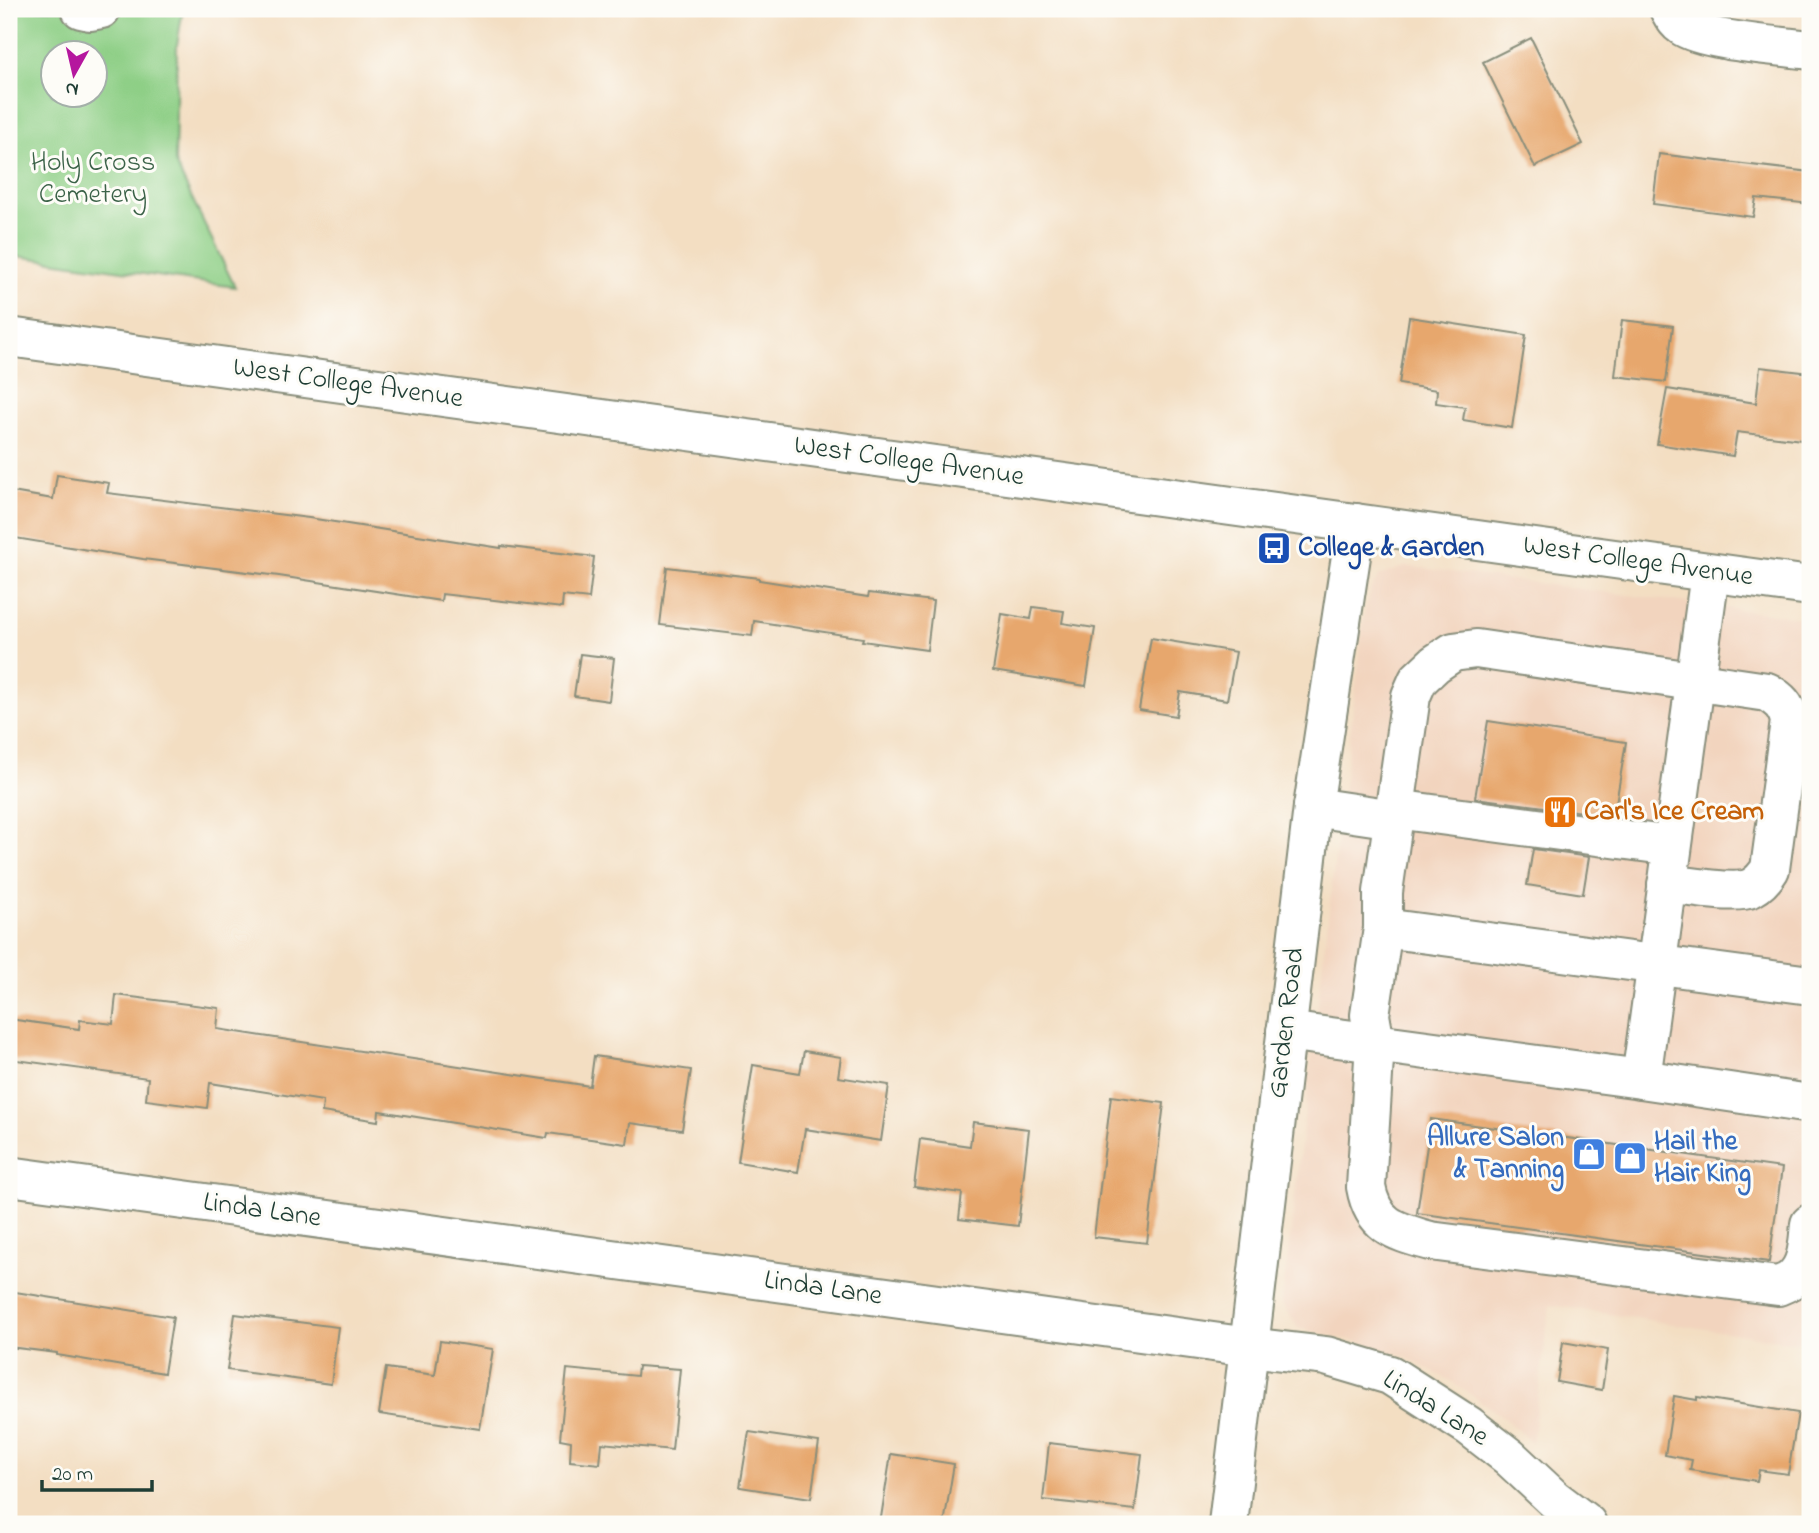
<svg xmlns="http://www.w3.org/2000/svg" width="1819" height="1533" viewBox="0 0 1819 1533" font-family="'Indie Flower',sans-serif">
	<rect width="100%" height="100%" fill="#fdfcf7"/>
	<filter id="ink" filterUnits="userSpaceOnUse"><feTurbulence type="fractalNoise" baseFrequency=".0143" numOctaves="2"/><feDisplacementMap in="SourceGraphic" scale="14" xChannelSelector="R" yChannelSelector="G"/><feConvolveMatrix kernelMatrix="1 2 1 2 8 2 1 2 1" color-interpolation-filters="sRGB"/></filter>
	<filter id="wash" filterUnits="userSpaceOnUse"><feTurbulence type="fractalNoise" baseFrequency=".00686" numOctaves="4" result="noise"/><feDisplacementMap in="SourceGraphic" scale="28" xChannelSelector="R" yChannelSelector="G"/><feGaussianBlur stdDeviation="1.57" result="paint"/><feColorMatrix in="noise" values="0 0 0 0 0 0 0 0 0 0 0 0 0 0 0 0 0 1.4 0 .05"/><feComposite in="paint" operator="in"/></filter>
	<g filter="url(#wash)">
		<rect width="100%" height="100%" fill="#f3dec2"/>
		<!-- built -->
		<path fill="#f2d4be" d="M1406,566l404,53v726l-260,-40 -18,138 -33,-29 -50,-34 -48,-25 -43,-13 -60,-14 -16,-24 83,-695 6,-20 8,-13z"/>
		<!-- green -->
		<path fill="#8ecf86" stroke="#56865d" stroke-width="2" fill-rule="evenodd" d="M9,9h174l-6,36 -2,118 60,124 -226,-32zM52,52h42v42h-42z"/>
		<g id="blocks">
			<!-- building -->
			<g fill="#e7a76d">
				<path d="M1531,38l52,106 -48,23 -52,-105z"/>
				<path d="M1659,154l151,18v32l-54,-6 -3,19 -100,-13z"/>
				<path d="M1409,317l117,18 -14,93 -49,-8 2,-13 -29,-4 1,-13 -38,-6z"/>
				<path d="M1622,320l51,6 -7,56 -51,-6z"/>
				<path d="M1760,367l50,6v68l-73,-9 -4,24 -76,-12 10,-55 89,14z"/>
				<path d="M57,475l52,8 -2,10 202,25 192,30v-2l93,11 -5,42 -26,-3 -1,12 -120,-14 -1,7 -162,-25 -136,-17 -134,-22v-27l3,-18 41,7z"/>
				<path d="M667,567l92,11v2l109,17 1,-4 64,8 -6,49 -65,-9 1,-3 -109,-17 -2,15 -92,-11z"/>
				<path d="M1033,607l31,4 -2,12 33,5 -9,58 -93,-15 9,-57 29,5z"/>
				<path d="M1151,638l85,14 -9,48 -47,-8 -4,24 -37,-6z"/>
				<path d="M580,654l34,4 -5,43 -35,-5z"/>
				<path d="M1488,721l138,21 -12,74 -139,-18z"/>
				<path d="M1533,849l56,8 -6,37 -56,-9z"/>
				<path d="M116,995l103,13 -2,21 373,57 4,-30 97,14 -9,60 -52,-7 -3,21 -79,-11 -1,5 -168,-27 -1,10 -56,-9 1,-11 -113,-18 -3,25 -61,-8 2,-22 -139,-19v-40l70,10 1,-9 33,4z"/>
				<path d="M804,1051l37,6 -3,20 51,8 -8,56 -76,-12 -7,43 -60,-10 15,-97 47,8z"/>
				<path d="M1111,1096l53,7 -17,140 -53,-6z"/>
				<path d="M1431,1119l351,49 -13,94 -352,-49z"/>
				<path d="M973,1122l56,7 -11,97 -59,-7 3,-26 -48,-6 6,-48 50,7z"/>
				<path d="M9,1291l164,26 -9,56 -107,-18v-2l-48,-6z"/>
				<path d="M235,1314l103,13 -7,57 -104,-14z"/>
				<path d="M440,1341l53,8 -13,80 -101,-15 7,-46 49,7z"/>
				<path d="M1563,1342l45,8 -6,40 -45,-8z"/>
				<path d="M638,1366l42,3 -8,81 -70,-7 -2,21 -30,-3 1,-20 -11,-2 7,-70 70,7z"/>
				<path d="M1674,1396l23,4v-3l101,16 -10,61 -29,-4 -2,11 -67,-11 2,-10 -27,-5z"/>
				<path d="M749,1432l70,10 -8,56 -71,-11z"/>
				<path d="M1049,1443l93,11 -7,56 -92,-10z"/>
				<path d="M891,1454l63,10 -10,60h-64z"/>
			</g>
		</g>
	</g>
	<g filter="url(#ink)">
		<use href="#blocks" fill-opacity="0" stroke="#898e7b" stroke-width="2"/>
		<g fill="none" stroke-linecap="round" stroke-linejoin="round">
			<!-- minor casing -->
			<g stroke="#898e7b" stroke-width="42">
				<g id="minor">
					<path d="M81,9l9,2 11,-2"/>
					<path d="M1669,9c3,6 7,13 13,17 20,15 100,20 128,24"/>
					<path d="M1313,807l81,12"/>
					<path d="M1395,809l277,37"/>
					<path d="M1383,928v-36l28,-196 7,-16 17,-16 18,-12 23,-3 291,43c13,8 19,13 23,29l-20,148c-5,8 -11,15 -19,19 -16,7 -65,-2 -84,-4"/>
					<path d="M1810,985l-427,-57 -13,87 5,28 -9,144c7,39 29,44 64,54l348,45c5,-2 11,-4 15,-8 15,-13 15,-35 17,-54"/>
					<path d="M1286,1031l355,48 69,-506"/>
					<path d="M1641,1079l169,25"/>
					<path d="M9,1176l1240,171 77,9 64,19 79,51 40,31 45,42 33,25"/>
					<path d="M1228,1524l85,-717 43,-284"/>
				</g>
			</g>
			<!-- major casing -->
			<g stroke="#898e7b" stroke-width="42">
				<path id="major" d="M9,337l1801,249"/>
			</g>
			<!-- minor -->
			<use href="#minor" stroke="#fff" stroke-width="38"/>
			<!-- major -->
			<use href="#major" stroke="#fff" stroke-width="38"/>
		</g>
	</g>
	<!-- icons -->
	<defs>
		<g id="bus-square" transform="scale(1.75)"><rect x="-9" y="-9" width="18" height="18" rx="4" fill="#1a4fb4" stroke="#fdfcf7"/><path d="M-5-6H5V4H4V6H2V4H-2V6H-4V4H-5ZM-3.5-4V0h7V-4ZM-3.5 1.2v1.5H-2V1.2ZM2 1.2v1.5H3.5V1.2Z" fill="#fff"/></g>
		<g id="restaurant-square" transform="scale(1.75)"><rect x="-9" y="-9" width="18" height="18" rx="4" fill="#e8710a" stroke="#fdfcf7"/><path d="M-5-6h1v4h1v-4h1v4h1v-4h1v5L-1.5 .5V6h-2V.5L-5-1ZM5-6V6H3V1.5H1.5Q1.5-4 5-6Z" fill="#fff"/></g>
		<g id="shop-square" transform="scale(1.75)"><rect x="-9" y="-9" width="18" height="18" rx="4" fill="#3f7fe0" stroke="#fdfcf7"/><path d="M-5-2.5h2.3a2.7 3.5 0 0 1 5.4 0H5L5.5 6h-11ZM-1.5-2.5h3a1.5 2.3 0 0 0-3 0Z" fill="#fff"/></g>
	</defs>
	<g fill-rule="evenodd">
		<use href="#bus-square" x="1274" y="548"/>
		<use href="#restaurant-square" x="1560" y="812"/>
		<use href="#shop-square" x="1589" y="1154"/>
		<use href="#shop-square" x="1630" y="1158"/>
	</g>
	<g text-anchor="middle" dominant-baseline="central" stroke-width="6" stroke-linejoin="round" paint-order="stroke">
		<!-- park labels -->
		<g font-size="28" fill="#3b6248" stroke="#fdfcf7">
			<text x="93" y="163">Holy Cross<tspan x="93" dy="32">Cemetery</tspan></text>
		</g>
		<!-- street labels -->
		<g font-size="28" fill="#1f3d34" stroke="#fdfcf7">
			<text transform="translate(348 384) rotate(8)">West College Avenue</text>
			<text transform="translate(909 462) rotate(8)">West College Avenue</text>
			<text transform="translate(1638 562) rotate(8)">West College Avenue</text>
			<text transform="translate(1287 1023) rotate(-83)">Garden Road</text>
			<text transform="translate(262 1211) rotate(8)">Linda Lane</text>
			<text transform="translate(823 1289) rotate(8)">Linda Lane</text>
			<text transform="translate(1435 1409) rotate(32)">Linda Lane</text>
		</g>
		<!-- transit labels -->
		<g font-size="28" font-weight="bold" fill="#164399" stroke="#fdfcf7" text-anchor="start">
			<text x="1298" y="548">College &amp; Garden</text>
		</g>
		<!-- food labels -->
		<g font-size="28" font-weight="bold" fill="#c56008" stroke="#fdfcf7" text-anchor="start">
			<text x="1584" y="812">Carl's Ice Cream</text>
		</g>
		<!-- shop labels -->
		<g font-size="28" font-weight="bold" fill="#366cbe" stroke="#fdfcf7" text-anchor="end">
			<text x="1564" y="1138">Allure Salon<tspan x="1564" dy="32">&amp; Tanning</tspan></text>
			<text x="1654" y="1142" text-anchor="start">Hail the<tspan x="1654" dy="32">Hair King</tspan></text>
		</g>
	</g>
	<!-- margin -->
	<rect width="1819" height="1533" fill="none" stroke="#fdfcf7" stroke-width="35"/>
	<!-- north arrow -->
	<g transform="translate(74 74) rotate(188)"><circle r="33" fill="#fdfcf7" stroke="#a4b0a9" stroke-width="2"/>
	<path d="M0-5L12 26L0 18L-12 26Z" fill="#b5179e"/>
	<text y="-10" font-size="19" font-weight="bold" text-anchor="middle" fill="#1f3d34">N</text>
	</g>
	<!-- scale -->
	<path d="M42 1480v10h110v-10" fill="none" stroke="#1f3d34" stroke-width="3.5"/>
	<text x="52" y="1480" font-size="21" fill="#1f3d34" stroke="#fdfcf7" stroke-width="5" paint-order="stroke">20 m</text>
</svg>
